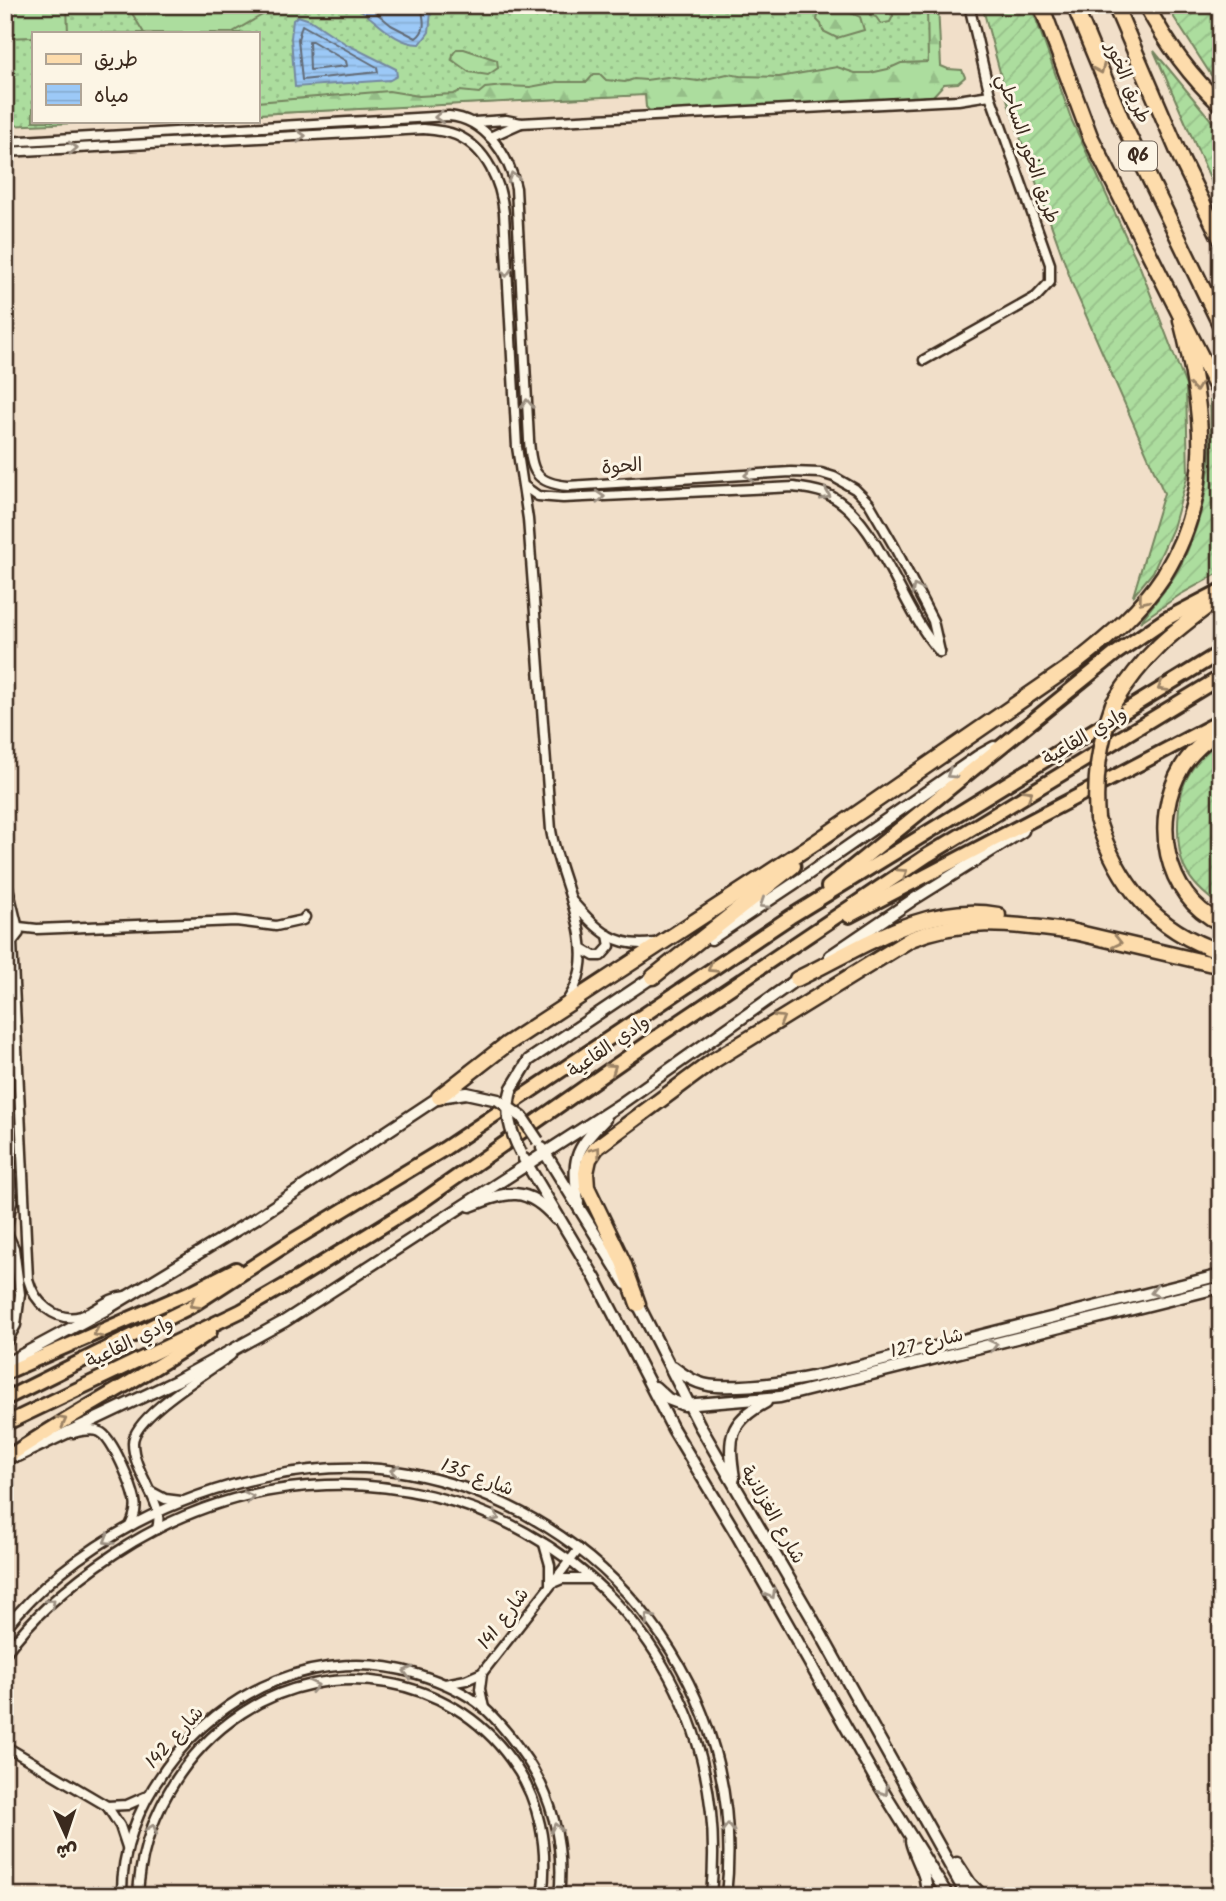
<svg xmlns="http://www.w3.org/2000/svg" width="1226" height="1901" viewBox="0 0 1226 1901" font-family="Kalam,'Playpen Sans Arabic',sans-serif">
	<defs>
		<pattern id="grass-dots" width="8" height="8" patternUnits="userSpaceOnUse" patternTransform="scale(1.75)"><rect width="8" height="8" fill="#acdd9e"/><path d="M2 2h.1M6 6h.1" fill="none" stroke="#95be88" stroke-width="1.8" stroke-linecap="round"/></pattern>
		<pattern id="forest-firs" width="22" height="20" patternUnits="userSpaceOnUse" patternTransform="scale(1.75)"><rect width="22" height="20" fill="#acdd9e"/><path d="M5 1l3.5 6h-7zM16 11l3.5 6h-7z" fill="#95be88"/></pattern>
		<pattern id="garden-furrows" width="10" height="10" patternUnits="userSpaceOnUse" patternTransform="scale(1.75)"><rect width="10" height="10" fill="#acdd9e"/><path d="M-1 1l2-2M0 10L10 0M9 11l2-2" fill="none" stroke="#95be88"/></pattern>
		<pattern id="water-rules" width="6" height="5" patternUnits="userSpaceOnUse" patternTransform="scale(1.75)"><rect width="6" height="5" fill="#9cc9f7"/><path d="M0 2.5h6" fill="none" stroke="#87add3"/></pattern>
	</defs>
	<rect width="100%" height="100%" fill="#f1dfc9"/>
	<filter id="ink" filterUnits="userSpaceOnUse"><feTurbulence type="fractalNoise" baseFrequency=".0143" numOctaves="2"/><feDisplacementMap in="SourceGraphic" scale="14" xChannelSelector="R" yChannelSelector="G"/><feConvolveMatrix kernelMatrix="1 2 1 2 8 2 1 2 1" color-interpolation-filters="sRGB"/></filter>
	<g filter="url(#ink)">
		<!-- grass -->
		<path fill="url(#grass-dots)" stroke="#74845e" stroke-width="2" d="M5,5h933v75l-681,34v-81h-224v88h93l-121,5z"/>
		<!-- forest -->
		<g fill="url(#forest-firs)" stroke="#74845e" stroke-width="2">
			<path d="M872,5h19l2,11 -3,6 -9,2 -5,-7 -6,-2 -1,-6z"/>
			<path d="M927,5h11l3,61 7,3 14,1 3,7 -7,6 -14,1 -11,12 -282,17 -5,-6 -1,-12 -388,19v-12l132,-11 30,5 35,-2 6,-3 19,2 6,-5 19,-2 26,1 27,-5h30l7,-8h6l6,6 19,2 9,-3 12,1 21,-3 31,4 29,-7 13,2 39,1 58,-10 18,6h15l18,-4 13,-6 27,-1z"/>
			<path d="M839,9c5,2 18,6 21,8l4,13 -27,8 -14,-7 -2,-7 -4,-4c1,-12 13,-10 22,-11z"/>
			<path d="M457,49h7l33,11 1,8 -10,7 -19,-3 -17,-12 1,-6z"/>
		</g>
		<!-- garden -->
		<g fill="url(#garden-furrows)" stroke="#74845e" stroke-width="2">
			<path d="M982,5h49l41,116 68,146 46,119 2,88 -15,54 -20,44 -20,24 31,-103 -91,-207 -64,-180z"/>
			<path d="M1166,5h42l13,20v56l-10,-6z"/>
			<path d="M1154,51l67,81v71z"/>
			<path d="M1210,399l11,24v149l-40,22 -41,28c16,-21 36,-43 46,-68 23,-52 27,-99 24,-155z"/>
			<path d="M1221,741v165c-15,-10 -29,-22 -37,-39 -9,-22 -8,-71 4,-91 8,-15 18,-26 33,-35z"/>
		</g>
		<!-- pitch -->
		<g fill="#acdd9e" stroke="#74845e" stroke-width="2">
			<path d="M5,5h62l1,28h-35v4l-28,1z"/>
			<path d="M127,5h141l3,5 -40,23h-87z"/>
		</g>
		<!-- water -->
		<g fill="url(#water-rules)" stroke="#7589a0" stroke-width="2">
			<path d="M353,5h70l8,7 -2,20 -9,12c-26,1 -46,-27 -67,-39z"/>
			<path d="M298,16l12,4 36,24 50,25 1,7 -7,4 -95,7 -4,-49 2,-18z"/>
		</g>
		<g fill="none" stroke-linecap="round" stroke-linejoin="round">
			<!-- shore -->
			<g stroke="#626a75" stroke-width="2">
				<path d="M367,5l24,20 25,13c12,-9 7,-20 5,-33"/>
				<path d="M302,25l75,42 1,5 -76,8 -4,-41z"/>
				<path d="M309,41h3l34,20 1,5 -37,4z"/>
			</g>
			<!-- minor casing -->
			<g stroke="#3b2a1e" stroke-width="13">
				<g id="minor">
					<path d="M474,122l32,-2 15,3 437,-23 32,-5"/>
					<path d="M490,137l31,-14"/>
					<path d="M5,142l444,-26c36,3 60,39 67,72l13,252c2,31 6,43 39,46l223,-14 30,1 13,4 21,12 14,14 25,43 39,75 7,31"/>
					<path d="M5,152l418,-23c11,1 23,2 33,6 31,13 45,48 48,78l13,234 11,72 23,311c7,46 45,109 25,154 -2,7 -7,13 -10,19"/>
					<path d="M924,360l112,-63 14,-15v-18l-60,-169 -21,-90"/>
					<path d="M524,486l14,10 25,2 231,-11c13,2 26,3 37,9 48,25 71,115 109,156"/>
					<path d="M5,875l14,58 -7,9 -7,2"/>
					<path d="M572,901c25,28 42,48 82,42"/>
					<path d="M19,927l18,2 199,-8 40,5 27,-6 2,-3"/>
					<path d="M12,942l16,337c6,23 27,44 53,37 16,-5 27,-19 45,-20"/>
					<path d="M582,949l12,7h7l9,-10 -2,-11"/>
					<path d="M5,1098l7,103 -6,30 8,17 6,46 -4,31 -11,20"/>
					<path d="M73,1433c8,-2 19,-5 27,-1 13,6 32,54 35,68 2,9 -1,18 -5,26"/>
					<path d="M150,1491l15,8 16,2"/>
					<path d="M157,1529c5,-18 -4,-30 -11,-46 -6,-12 -13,-26 -13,-40 0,-27 76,-71 98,-88"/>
					<path d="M544,1544l6,21v19l12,-5h27"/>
					<path d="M5,1629c34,-44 83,-80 131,-106 79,-41 184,-67 272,-50 201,38 341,218 318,423"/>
					<path d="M5,1654c30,-41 67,-72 109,-100 271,-179 629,8 597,342"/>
					<path d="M482,1673l-2,16 4,19"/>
					<path d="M445,1684l21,-4 16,-7 97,-124"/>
					<path d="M5,1746l102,60 13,20 7,21"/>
					<path d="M107,1806l20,-1 18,-8"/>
					<path d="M122,1896c-1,-48 17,-90 44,-128 56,-79 156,-123 251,-94 23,7 47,17 66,33 14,12 27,29 38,44 31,42 44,93 38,145"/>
					<path d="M138,1896c3,-72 43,-143 104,-183 87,-57 208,-39 269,47 29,39 38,88 31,136"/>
				</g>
			</g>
			<!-- tertiary casing -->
			<g stroke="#3b2a1e" stroke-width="15">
				<g id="tertiary">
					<path d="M711,939l90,-60 177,-123 16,-9"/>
					<path d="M830,956l81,-55 112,-70"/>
					<path d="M512,1088l17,-28 128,-86"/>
					<path d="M542,1148l84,136"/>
					<path d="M524,1159l71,119 78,151 64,106 139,245 72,116"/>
					<path d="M578,1202c-5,-44 -5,-50 27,-83"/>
					<path d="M470,1206c39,-15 56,-21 86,13"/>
					<path d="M636,1300l64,126 112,192 155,278"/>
					<path d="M5,1364l100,-54 153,-93 181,-120 27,-4 32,7"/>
					<path d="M673,1367c13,10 25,18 43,19 72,3 145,-21 215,-38 96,-25 193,-49 290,-73"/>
					<path d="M655,1387l13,12 16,6 96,-8 441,-110"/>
					<path d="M18,1456l158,-75 109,-60 334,-216 181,-128"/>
					<path d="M734,1478c-6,-39 -6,-56 32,-76"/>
					<path d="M911,1841c4,19 18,34 15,55"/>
					<path d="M957,1863l13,20 13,13"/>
				</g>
			</g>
			<!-- primary casing -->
			<g stroke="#3b2a1e" stroke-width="18">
				<g id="primary">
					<path d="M828,887l287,-233 51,-35 54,-28"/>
					<path d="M849,916l372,-195"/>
					<path d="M5,1373l188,-82 43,-22"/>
					<path d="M5,1399l185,-92 102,-66 152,-92 346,-232 431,-265"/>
					<path d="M5,1424l236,-113 57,-33 120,-74 236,-165 274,-184 293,-178"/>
					<path d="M5,1459c66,-46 139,-81 205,-127"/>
				</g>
			</g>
			<!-- motorway casing -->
			<g stroke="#3b2a1e" stroke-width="19">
				<g id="motorway">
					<path d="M1041,5l49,131 131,260"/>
					<path d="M1074,5l51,123 96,198"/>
					<path d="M1115,5l67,156 39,79"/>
					<path d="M1146,5c20,38 44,71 75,100"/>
					<path d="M1113,704c33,-53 60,-72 108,-108"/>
					<path d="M1221,729c-14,10 -30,23 -39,38 -31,52 -19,129 39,156"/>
					<path d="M1097,819c21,65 57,111 124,133"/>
					<path d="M1066,930l155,36"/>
					<path d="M653,977l140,-111"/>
					<path d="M797,979c63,-30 127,-77 201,-64"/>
					<path d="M439,1097l68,-53 309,-202 261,-180c32,-25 65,-53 87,-87 51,-83 40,-165 17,-255"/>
					<path d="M638,1304l-15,-42 -36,-75 -1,-14 3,-14 8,-12 116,-86 198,-122c58,-23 105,-14 164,-7"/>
				</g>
			</g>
			<!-- minor -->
			<use href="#minor" stroke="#fcf5e5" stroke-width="8"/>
			<!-- tertiary -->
			<use href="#tertiary" stroke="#fcf5e5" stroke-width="10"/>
			<!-- primary -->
			<use href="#primary" stroke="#fddcac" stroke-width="12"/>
			<!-- motorway -->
			<use href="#motorway" stroke="#fddcac" stroke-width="14"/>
			<!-- tertiary-bridge casing -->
			<g stroke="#3b2a1e" stroke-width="15" stroke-linecap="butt">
				<g id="tertiary-bridge">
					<path d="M512,1088c-8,24 -2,43 9,65"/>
					<path d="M498,1100l24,17 16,24"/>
				</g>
			</g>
			<!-- motorway-bridge casing -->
			<g stroke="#3b2a1e" stroke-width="19" stroke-linecap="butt">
				<path id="motorway-bridge" d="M1097,819c-3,-41 2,-76 16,-115"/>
			</g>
			<!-- tertiary-bridge -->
			<use href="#tertiary-bridge" stroke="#fcf5e5" stroke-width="10"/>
			<!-- motorway-bridge -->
			<use href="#motorway-bridge" stroke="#fddcac" stroke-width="14"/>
		</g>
		<!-- one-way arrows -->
		<defs><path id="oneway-chevron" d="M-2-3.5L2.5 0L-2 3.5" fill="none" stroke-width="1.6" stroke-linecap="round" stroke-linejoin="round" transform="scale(1.75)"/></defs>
		<g stroke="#9c8365">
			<use href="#oneway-chevron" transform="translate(1100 69) rotate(67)"/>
			<use href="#oneway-chevron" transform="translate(1196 387) rotate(83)"/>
			<use href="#oneway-chevron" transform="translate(1143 600) rotate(129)"/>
			<use href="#oneway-chevron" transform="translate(1162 687) rotate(149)"/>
			<use href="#oneway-chevron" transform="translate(1028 794) rotate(-31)"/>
			<use href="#oneway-chevron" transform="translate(903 873) rotate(-34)"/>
			<use href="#oneway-chevron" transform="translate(1117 942) rotate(13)"/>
			<use href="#oneway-chevron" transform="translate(712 968) rotate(147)"/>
			<use href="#oneway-chevron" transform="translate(780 1019) rotate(-32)"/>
			<use href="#oneway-chevron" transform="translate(612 1068) rotate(-35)"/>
			<use href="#oneway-chevron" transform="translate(596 1151) rotate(-53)"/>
			<use href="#oneway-chevron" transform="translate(194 1304) rotate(149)"/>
			<use href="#oneway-chevron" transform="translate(98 1333) rotate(156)"/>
			<use href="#oneway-chevron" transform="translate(62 1421) rotate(-29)"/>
		</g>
		<g stroke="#9c9082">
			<use href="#oneway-chevron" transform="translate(439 117) rotate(177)"/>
			<use href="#oneway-chevron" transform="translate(301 136) rotate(-3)"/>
			<use href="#oneway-chevron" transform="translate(73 148) rotate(-3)"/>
			<use href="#oneway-chevron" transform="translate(513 177) rotate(-107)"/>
			<use href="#oneway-chevron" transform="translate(506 272) rotate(87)"/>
			<use href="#oneway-chevron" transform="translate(527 404) rotate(-93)"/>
			<use href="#oneway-chevron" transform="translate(749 475) rotate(176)"/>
			<use href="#oneway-chevron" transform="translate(826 495) rotate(23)"/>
			<use href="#oneway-chevron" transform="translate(600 497) rotate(-3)"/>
			<use href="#oneway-chevron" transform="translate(916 589) rotate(-117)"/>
			<use href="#oneway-chevron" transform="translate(951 774) rotate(146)"/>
			<use href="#oneway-chevron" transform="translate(764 904) rotate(147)"/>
			<use href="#oneway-chevron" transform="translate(1155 1292) rotate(166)"/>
			<use href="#oneway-chevron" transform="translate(993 1345) rotate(-14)"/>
			<use href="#oneway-chevron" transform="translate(395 1471) rotate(-174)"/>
			<use href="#oneway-chevron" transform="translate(249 1497) rotate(-13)"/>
			<use href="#oneway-chevron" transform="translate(495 1517) rotate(24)"/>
			<use href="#oneway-chevron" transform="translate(108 1540) rotate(148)"/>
			<use href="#oneway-chevron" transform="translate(771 1594) rotate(60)"/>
			<use href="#oneway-chevron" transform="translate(51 1603) rotate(-43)"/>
			<use href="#oneway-chevron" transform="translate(649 1618) rotate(-129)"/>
			<use href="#oneway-chevron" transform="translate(408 1672) rotate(-165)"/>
			<use href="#oneway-chevron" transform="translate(314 1686) rotate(-12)"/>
			<use href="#oneway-chevron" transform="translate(884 1791) rotate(57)"/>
			<use href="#oneway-chevron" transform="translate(556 1828) rotate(-102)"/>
			<use href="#oneway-chevron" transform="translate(728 1828) rotate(-91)"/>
			<use href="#oneway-chevron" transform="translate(152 1829) rotate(-72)"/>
		</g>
	</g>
	<g text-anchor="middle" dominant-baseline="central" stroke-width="6" stroke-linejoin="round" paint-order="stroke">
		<!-- shield labels -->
		<rect fill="#fcf5e5" stroke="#75675a" stroke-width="2" x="1119" y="141.5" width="38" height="29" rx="5"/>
		<g font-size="18" font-weight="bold" fill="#3b2a1e">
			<text x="1138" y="156">Q6</text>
		</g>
		<!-- street labels -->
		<g font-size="19" fill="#3b2a1e" stroke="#fcf5e5">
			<text transform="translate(1127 83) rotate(67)">طريق الخور</text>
			<text transform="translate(1027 149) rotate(71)">طريق الخور الساحلي</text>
			<text transform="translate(622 467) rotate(-4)">الحوة</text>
			<text transform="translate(1085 737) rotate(-31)">وادي القاعية</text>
			<text transform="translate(609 1047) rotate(-35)">وادي القاعية</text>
			<text transform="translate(130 1343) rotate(-26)">وادي القاعية</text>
			<text transform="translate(927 1344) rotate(-14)">شارع 127</text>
			<text transform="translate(477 1478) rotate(20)">شارع 135</text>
			<text transform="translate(772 1515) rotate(60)">شارع الغزلانية</text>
			<text transform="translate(504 1619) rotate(-53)">شارع 141</text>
			<text transform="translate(175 1738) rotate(-48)">شارع 142</text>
		</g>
	</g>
	<!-- margin -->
	<rect width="1226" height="1901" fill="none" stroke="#fcf5e5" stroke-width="28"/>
	<rect x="14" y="14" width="1198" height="1873" fill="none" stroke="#3b2a1e" stroke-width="2.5" filter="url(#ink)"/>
	<!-- legend -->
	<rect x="32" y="32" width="228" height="91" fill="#fcf5e5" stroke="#afa495" stroke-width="2"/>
	<rect x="46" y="54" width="35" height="10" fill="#fddcac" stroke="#afa495" stroke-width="2"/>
	<text x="94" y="66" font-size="21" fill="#3b2a1e">طريق</text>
	<rect x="46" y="84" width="35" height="21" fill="url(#water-rules)" stroke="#afa495" stroke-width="2"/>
	<text x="94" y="102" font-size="21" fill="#3b2a1e">مياه</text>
	<!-- north arrow -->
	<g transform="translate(66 1835) rotate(177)" stroke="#fcf5e5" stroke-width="5" paint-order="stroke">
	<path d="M0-5L12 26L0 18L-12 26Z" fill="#3b2a1e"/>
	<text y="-10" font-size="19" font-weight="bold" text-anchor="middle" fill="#3b2a1e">ش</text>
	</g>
</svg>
